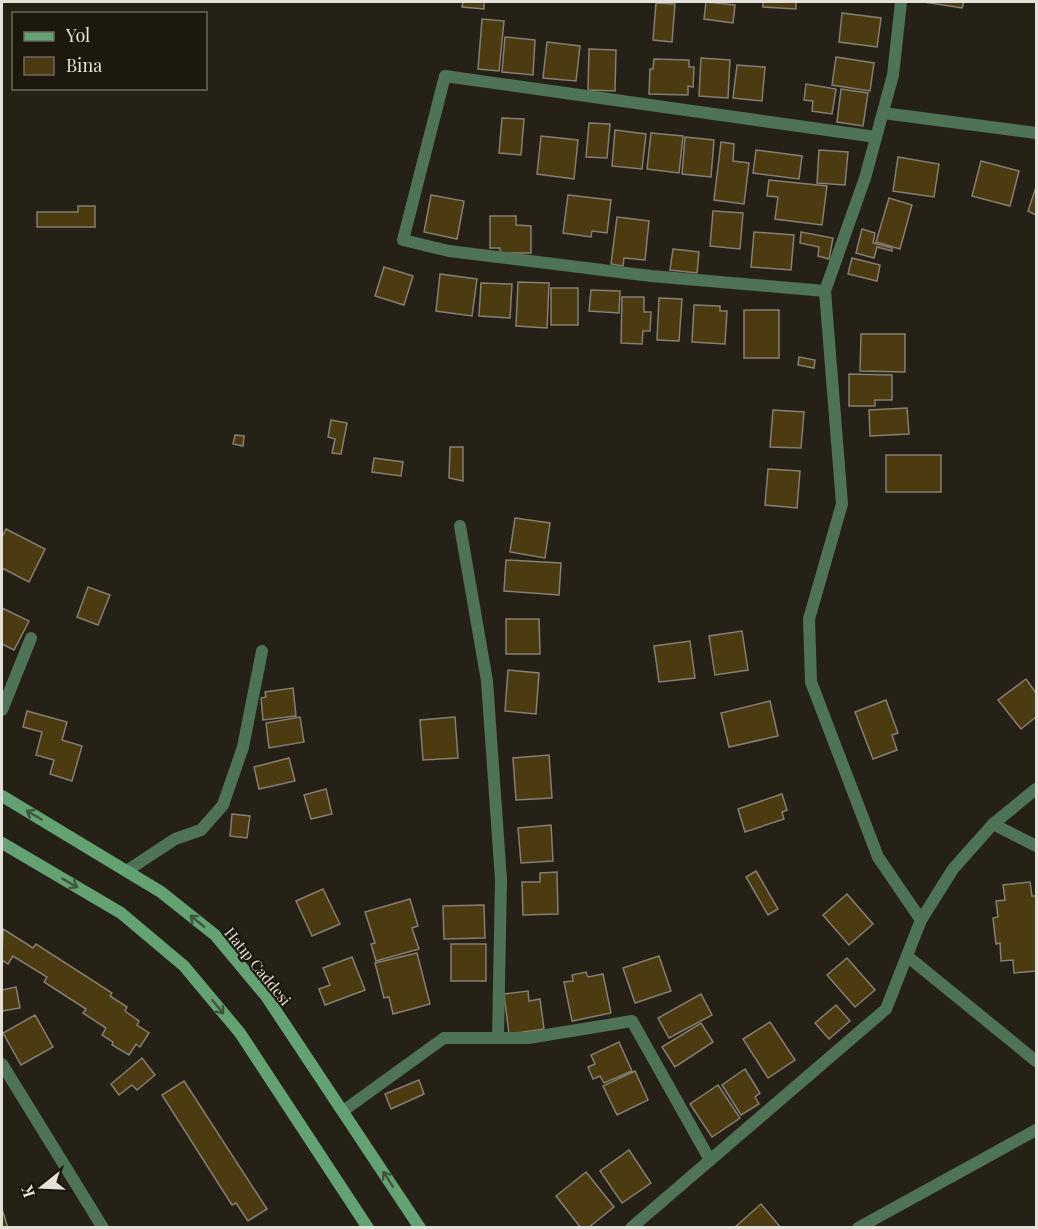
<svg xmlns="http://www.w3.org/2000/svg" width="1038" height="1229" viewBox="0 0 1038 1229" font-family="'Playfair Display',serif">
	<rect width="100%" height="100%" fill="#262117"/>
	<!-- building -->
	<g fill="#4c3a11" stroke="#857e72" stroke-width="1.5">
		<path d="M463,2h21v7l-22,-2z"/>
		<path d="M706,2l29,3 -2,18 -29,-4z"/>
		<path d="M763,2h33v7l-33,-2z"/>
		<path d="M924,2h40l-2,6z"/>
		<path d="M656,3l19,1 -3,38 -19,-2z"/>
		<path d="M842,13l39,5 -4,29 -38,-5z"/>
		<path d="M482,19l22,2 -5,50 -21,-2z"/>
		<path d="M505,37l30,3 -2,35 -31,-3z"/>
		<path d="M547,42l33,4 -4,35 -33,-3z"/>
		<path d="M589,49l27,1 -1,41 -27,-1z"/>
		<path d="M836,57l38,6 -4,28 -38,-6z"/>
		<path d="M701,58l29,2 -2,38 -29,-2z"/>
		<path d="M654,59l35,1v7h5l-1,20 -5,-1v9l-39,-1 1,-25h3z"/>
		<path d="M737,65l28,2 -3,34 -29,-3z"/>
		<path d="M806,84l30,5 -4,25 -20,-3 1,-10 -9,-1z"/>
		<path d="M841,89l27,4 -5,33 -26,-4z"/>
		<path d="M502,118l22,1 -3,36 -22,-2z"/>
		<path d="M589,123l21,1 -3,34 -21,-1z"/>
		<path d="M615,130l31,4 -4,35 -30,-3z"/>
		<path d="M651,133l32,3 -4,37 -32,-4z"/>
		<path d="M541,136l37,4 -4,39 -37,-5z"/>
		<path d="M685,137l29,3 -3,37 -29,-3z"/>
		<path d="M721,142l13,2 -1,17 16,2 -5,41 -30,-4z"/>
		<path d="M756,150l46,6 -3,23 -46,-6z"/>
		<path d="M819,150l29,2 -3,33 -28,-2z"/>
		<path d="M898,157l41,7 -5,33 -41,-6z"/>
		<path d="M981,161l38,10 -9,35 -38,-10z"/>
		<path d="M769,180l58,6 -5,39 -47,-6 3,-22 -11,-1z"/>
		<path d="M1036,187v28l-8,-4z"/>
		<path d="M431,195l33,6 -7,38 -33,-7z"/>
		<path d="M568,195l43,5 -4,33 -15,-2 -1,6 -28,-4z"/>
		<path d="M889,198l23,7 -12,44 -24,-7z"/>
		<path d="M78,206h17v21h-58v-15h41z"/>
		<path d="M713,211l30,2 -3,36 -30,-3z"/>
		<path d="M490,216h26v9l15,1v27h-31v-5h-10z"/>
		<path d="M617,217l32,4 -4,39 -21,-2 -1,8 -12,-2z"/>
		<path d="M862,229l13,4 -2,10 19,5v3l-15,-4 -3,11 -18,-5z"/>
		<path d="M754,232l40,3 -3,35 -40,-3z"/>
		<path d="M801,232l32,6 -4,21 -11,-3 1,-9 -19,-4z"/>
		<path d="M673,249l26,3 -2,21 -27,-3z"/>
		<path d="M852,258l28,7 -3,16 -29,-7z"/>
		<path d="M384,267l29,9 -9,29 -29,-9z"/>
		<path d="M440,274l37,5 -5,37 -36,-5z"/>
		<path d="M518,282l31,1 -2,45 -31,-2z"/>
		<path d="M481,283l31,1 -2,34 -31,-2z"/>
		<rect x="551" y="288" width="27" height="37"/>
		<path d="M591,290l29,1 -1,22 -30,-2z"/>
		<path d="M622,297h22v15h7l-1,19h-7l-1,13 -21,-1z"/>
		<path d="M659,298l23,1 -3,42 -22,-1z"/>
		<path d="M694,305l26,1v5h7l-2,33 -33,-2z"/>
		<rect x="744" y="310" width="35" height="48"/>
		<path d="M861,334h44v38l-45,-1z"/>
		<path d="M799,357l16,3 -1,8 -16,-3z"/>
		<path d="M849,374l43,1v25h-17v6h-26z"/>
		<path d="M907,408l2,26 -39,2 -1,-26z"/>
		<path d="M773,410l31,2 -3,36 -31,-1z"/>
		<path d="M331,420l16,3 -6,31 -9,-1 3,-14 -7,-2z"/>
		<path d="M235,435l9,1 -1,10 -10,-2z"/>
		<path d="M450,447h13v34l-14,-3z"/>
		<rect x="886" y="455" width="55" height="37"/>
		<path d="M374,458l29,4 -2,14 -29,-4z"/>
		<path d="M768,469l32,2 -3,37 -32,-3z"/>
		<path d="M515,518l35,5 -5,35 -35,-6z"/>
		<path d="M6,529l39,20 -16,33 -27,-14v-31z"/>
		<path d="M506,560l55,3 -2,32 -55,-4z"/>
		<path d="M88,587l22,8 -12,30 -21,-8z"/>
		<path d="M2,608l27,13 -15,29 -12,-6z"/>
		<path d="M506,619h33l1,35h-34z"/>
		<path d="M742,631l6,39 -33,5 -6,-39z"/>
		<path d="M690,641l5,37 -36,4 -5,-36z"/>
		<path d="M508,670l31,3 -3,41 -31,-3z"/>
		<path d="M1026,679l10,14v24l-15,12 -23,-29z"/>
		<path d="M293,688l3,28 -33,4 -2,-22 5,-1 -1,-5z"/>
		<path d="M886,700l12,33 -6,2 5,15 -24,9 -18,-47z"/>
		<path d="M770,701l8,35 -49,11 -8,-34z"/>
		<path d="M27,711l40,11 -5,18 20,6 -10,35 -22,-7 4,-14 -18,-5 6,-23 -19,-5z"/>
		<path d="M300,717l4,25 -35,6 -3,-25z"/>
		<path d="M455,717l3,41 -35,2 -3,-40z"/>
		<path d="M549,755l3,43 -36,2 -3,-42z"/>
		<path d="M289,758l6,23 -36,8 -5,-22z"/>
		<path d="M326,789l6,25 -21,5 -7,-24z"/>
		<path d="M782,794l5,16 -5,2 2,7 -39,13 -7,-23z"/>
		<path d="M232,814l18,2 -3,22 -17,-2z"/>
		<path d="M551,825l2,36 -32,2 -3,-35z"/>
		<path d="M756,871l22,38 -10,6 -22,-38z"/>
		<path d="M557,872l1,42 -35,1 -1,-33h18v-9z"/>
		<path d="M1030,882l2,14h4v75l-22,2 -1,-13 -12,1 -1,-18 -4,1 -3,-26 5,-1 -2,-16 9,-1 -2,-15z"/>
		<path d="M323,889l17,35 -28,12 -16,-35z"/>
		<path d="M847,894l26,30 -24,21 -26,-30z"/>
		<path d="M410,899l8,27 -6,2 7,21 -43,12 -5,-17 4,-1 -10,-31z"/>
		<path d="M484,905l1,33 -41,1 -1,-33z"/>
		<path d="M3,929l30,19 3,-4 76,49 -2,3 17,11 -2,4 14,10 -2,4 12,8 -9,14 -4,-3 -7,11 -17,-10 1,-3 -11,-7 4,-7 -23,-15 3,-4 -42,-27 3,-5 -34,-21 -5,8 -6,-4z"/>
		<rect x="451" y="944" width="35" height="37"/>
		<path d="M417,953l13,51 -37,10 -4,-17 -5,1 -9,-35z"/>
		<path d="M659,956l12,35 -36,12 -12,-35z"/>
		<path d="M352,957l13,33 -40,15 -6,-16 11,-4 -7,-17z"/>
		<path d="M847,958l28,32 -20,17 -28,-32z"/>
		<path d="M586,972l2,5 15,-3 8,39 -39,8 -8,-39 9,-1 -1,-6z"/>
		<path d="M16,987l4,21 -18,3v-21z"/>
		<path d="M528,991l1,10 11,-2 4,30 -35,5 -5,-40z"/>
		<path d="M701,994l11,21 -43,23 -11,-20z"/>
		<path d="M836,1005l14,16 -21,18 -14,-16z"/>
		<path d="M35,1015l18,32 -32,18 -18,-32z"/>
		<path d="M770,1022l25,38 -27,18 -25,-39z"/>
		<path d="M701,1023l12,19 -38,25 -13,-20z"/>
		<path d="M619,1042l13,29 -28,12 -4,-7 -7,3 -5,-12 7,-3 -4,-9z"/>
		<path d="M142,1058l13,17 -18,15 -5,-5 -13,10 -8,-11z"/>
		<path d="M745,1069l15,24 -5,4 4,7 -18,11 -19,-30z"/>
		<path d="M635,1071l13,29 -31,15 -14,-29z"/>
		<path d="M419,1080l5,14 -33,15 -6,-15z"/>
		<path d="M184,1081l83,128 -19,12 -12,-18 -4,2 -70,-110z"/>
		<path d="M718,1085l22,33 -28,19 -22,-33z"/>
		<path d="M629,1150l22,33 -29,20 -22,-32z"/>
		<path d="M586,1172l28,35 -26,21h-7l-25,-32z"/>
		<path d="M761,1204l20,24h-47z"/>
		<path d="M2,1209l6,19h-6z"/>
	</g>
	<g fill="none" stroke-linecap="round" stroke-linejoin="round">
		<!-- street -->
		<g stroke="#4e7357" stroke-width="12">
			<path d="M901,2l-8,73 -28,103 -40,113 17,213 -33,115 2,63 67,175 43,63"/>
			<path d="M883,113l153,20"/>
			<path d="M825,291l-174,-15 -202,-25 -46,-11 42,-164 431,61"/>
			<path d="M460,526l27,155 14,199 -3,158"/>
			<path d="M2,710l29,-72"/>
			<path d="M993,824l43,22"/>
			<path d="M128,870l47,-31 26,-9 22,-25 20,-58 19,-96"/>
			<path d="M907,956l129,105"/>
			<path d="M2,1064l101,164"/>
			<path d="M343,1111l101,-73h84l104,-17 78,139"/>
			<path d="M631,1228l255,-219 35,-89 32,-51 40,-45 43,-35"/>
			<path d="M858,1228l178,-98"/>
		</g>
		<!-- secondary -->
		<g stroke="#64a274" stroke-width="12">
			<path d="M2,796l159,96 54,43 51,61 154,232"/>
			<path d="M2,843l119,70 63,53 56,67 128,195"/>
		</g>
	</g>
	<!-- one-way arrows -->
	<defs><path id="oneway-shaft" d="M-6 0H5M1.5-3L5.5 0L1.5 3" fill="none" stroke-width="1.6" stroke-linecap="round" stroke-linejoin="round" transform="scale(1.5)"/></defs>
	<g stroke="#3d563c">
		<use href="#oneway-shaft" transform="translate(34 815) rotate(-150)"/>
		<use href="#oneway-shaft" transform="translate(70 883) rotate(30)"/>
		<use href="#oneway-shaft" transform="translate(197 921) rotate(-141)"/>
		<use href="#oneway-shaft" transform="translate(218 1007) rotate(51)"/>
		<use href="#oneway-shaft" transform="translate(388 1179) rotate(-123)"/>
	</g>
	<g text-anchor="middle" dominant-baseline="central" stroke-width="4.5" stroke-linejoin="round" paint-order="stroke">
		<!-- street labels -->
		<g font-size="15" fill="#e4e1da" stroke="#1d180e">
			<text transform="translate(258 966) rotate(51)">Hatıp Caddesi</text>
		</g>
	</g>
	<!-- border -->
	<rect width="1038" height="1229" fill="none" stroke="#e4e1da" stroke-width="6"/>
	<!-- legend -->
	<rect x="12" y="12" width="195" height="78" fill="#1d180e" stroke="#6d6860" stroke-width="1.5"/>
	<rect x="24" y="32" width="30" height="9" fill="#64a274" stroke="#6d6860" stroke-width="1.5"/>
	<text x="66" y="42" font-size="18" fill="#e4e1da">Yol</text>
	<rect x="24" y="57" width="30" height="18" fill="#4c3a11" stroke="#6d6860" stroke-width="1.5"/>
	<text x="66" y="72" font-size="18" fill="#e4e1da">Bina</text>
	<!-- north arrow -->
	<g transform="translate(42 1187) rotate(252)" stroke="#1d180e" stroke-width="4.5" paint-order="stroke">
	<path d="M0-4.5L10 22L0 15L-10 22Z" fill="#e4e1da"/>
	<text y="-9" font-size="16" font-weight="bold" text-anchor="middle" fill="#e4e1da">K</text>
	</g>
</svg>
